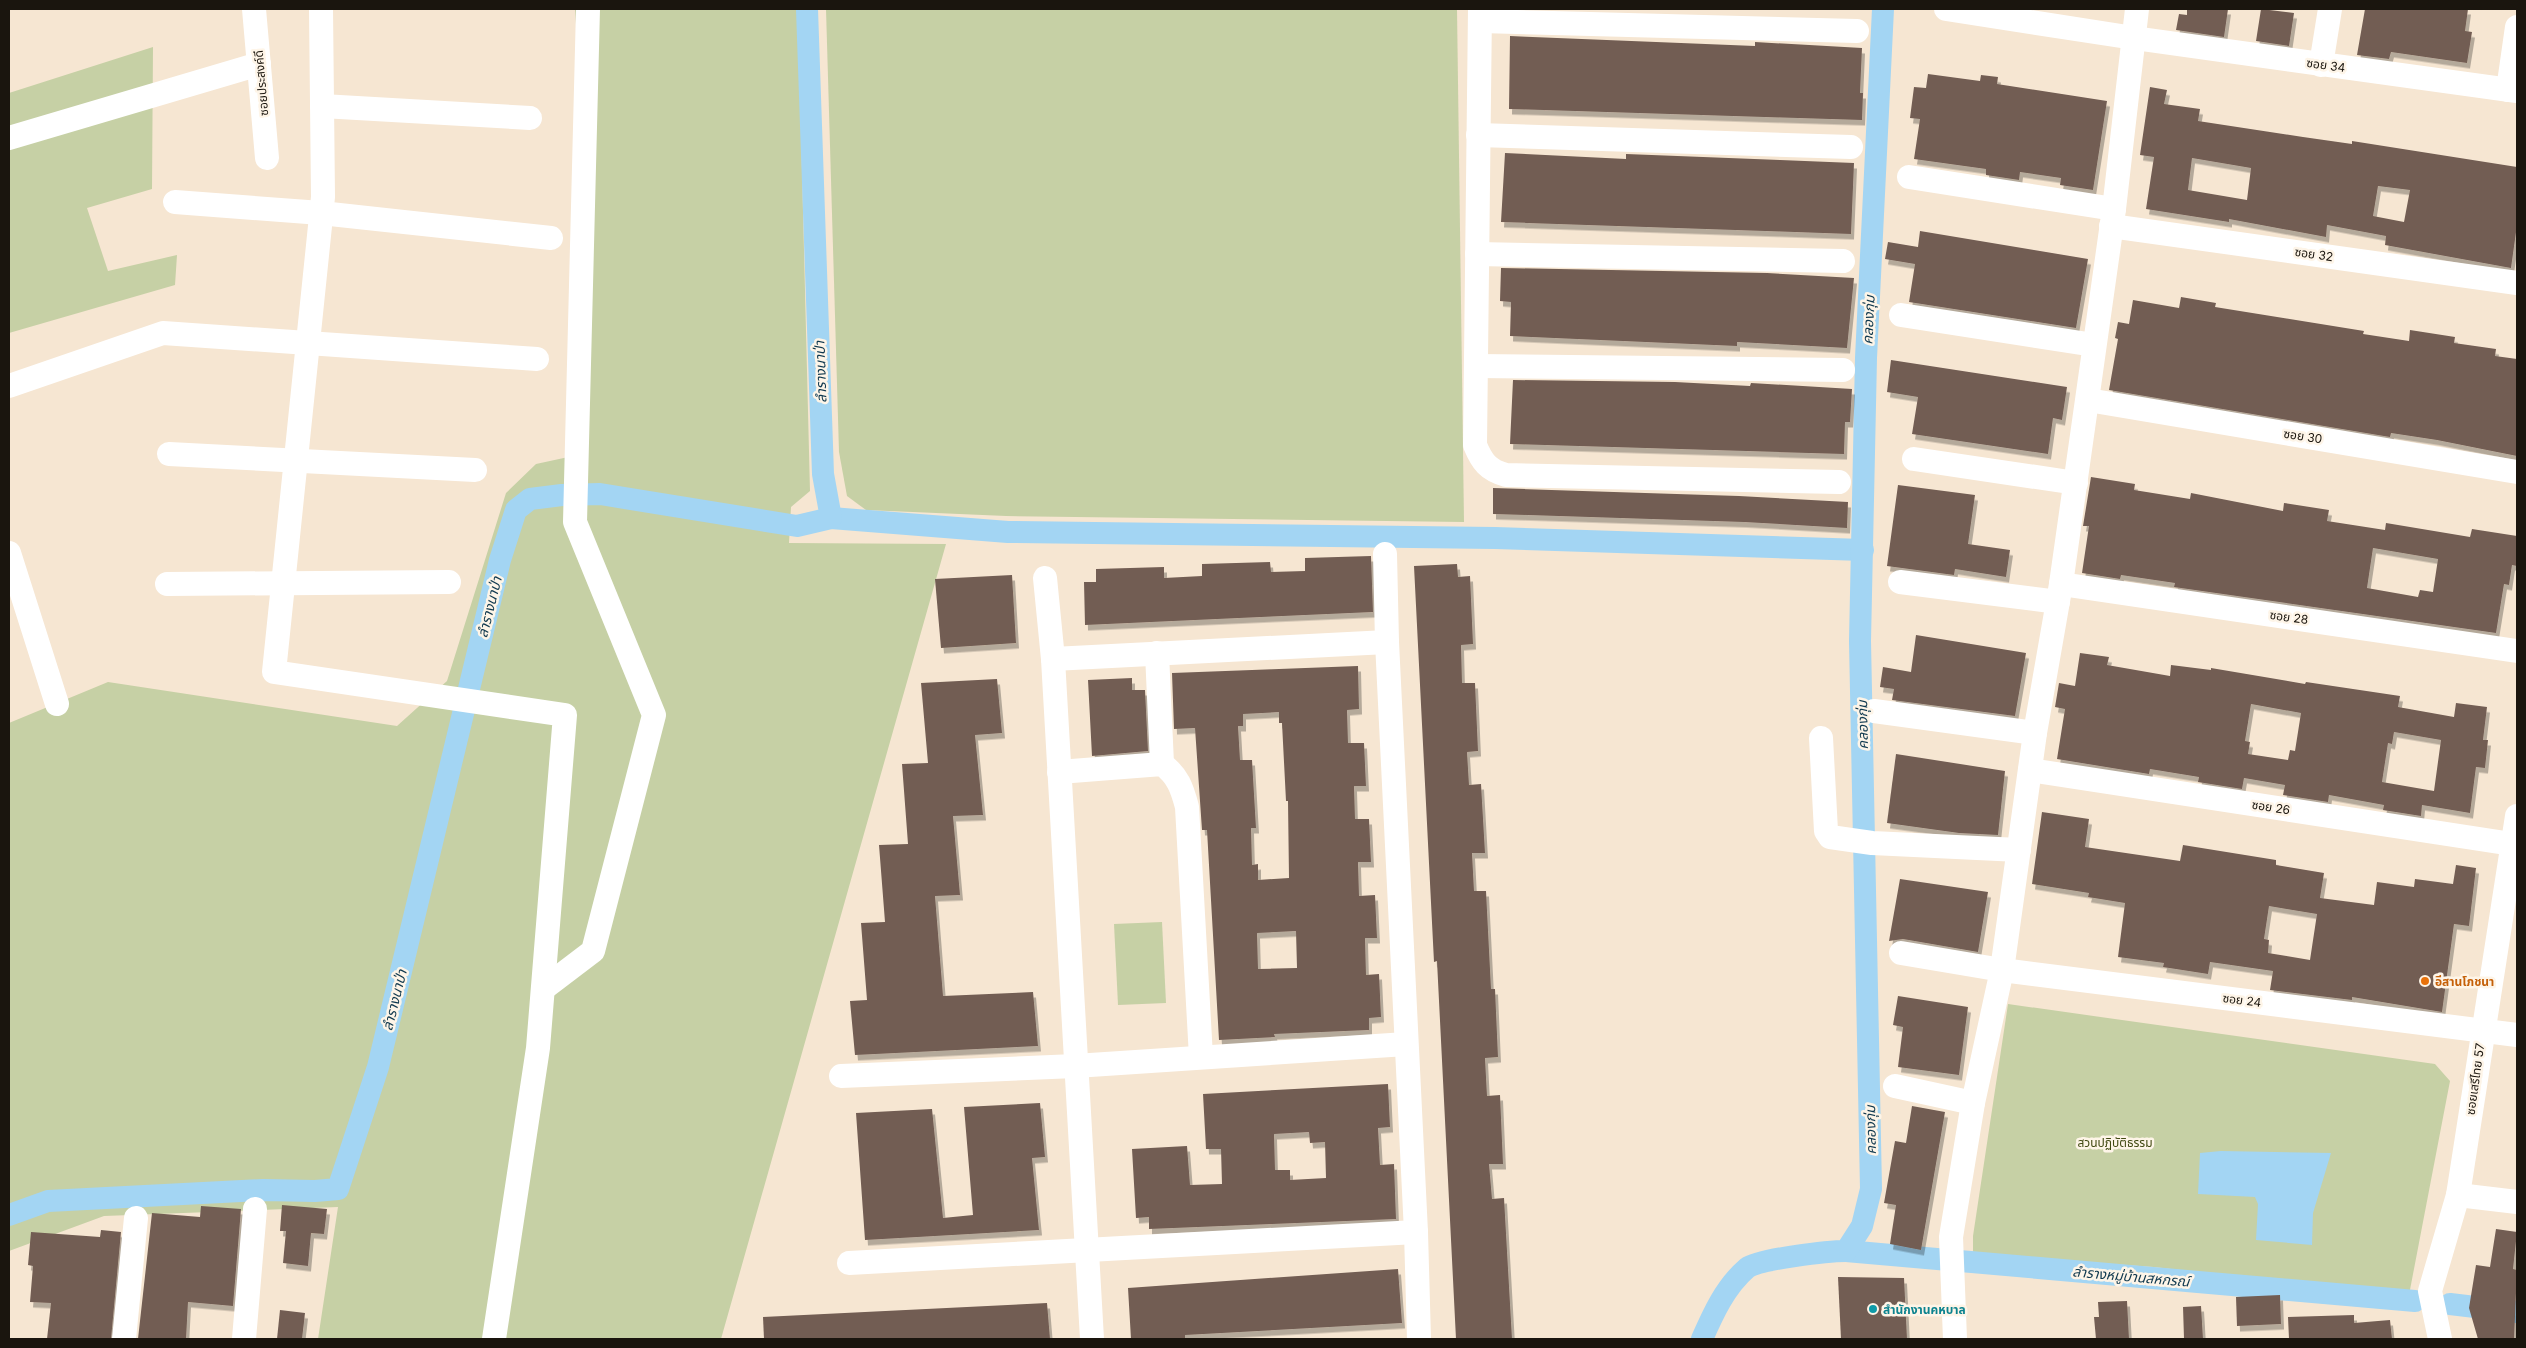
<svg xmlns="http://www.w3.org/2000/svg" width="2526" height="1348" viewBox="0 0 2526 1348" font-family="Inter,'Noto Sans Thai',sans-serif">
	<defs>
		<filter id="shadow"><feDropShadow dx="3" dy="5.5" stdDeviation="0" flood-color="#0004"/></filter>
	</defs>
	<rect width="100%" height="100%" fill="#f6e6d2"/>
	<!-- green -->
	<g fill="#c6d0a5">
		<path d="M575,9h223l12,482 -19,16 -2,36 157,1 -225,795h-403l20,-132 -234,9 -95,35v-528l99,-41 289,44 50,-45 59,-188 30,-29 37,-8 10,-324z"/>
		<path d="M826,9h631l7,513 -458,-6 -140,-6 -19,-14 -8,-44z"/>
		<path d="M153,47l-1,142 -65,19 21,63 69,-16 -2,30 -166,48v-240z"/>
		<path d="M1162,922l4,81 -48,2 -4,-81z"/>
		<path d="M2008,1004l427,60 15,17 -41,214 -256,-28 -180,-13v-18z"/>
	</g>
	<!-- water -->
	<path fill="#a3d5f3" d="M2221,1151l110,2 -18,60 -1,32 -56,-5 2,-36 -3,-7 -57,-3 2,-41z"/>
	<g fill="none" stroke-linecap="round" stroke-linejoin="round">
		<!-- canal -->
		<g stroke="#a3d5f3" stroke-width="22">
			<path d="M831,518l177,14 487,6 368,12"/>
			<path d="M9,1215l39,-14 215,-11 52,1 23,-2 40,-122 122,-507 16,-50 14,-11 32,-4 38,-1 197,32 34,-8 -8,-44 -16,-465"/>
			<path d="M1846,1251l569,50"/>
			<path d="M2450,1304l67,8"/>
			<path d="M1702,1339c11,-25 23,-52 45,-71 12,-9 82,-17 99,-17l16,-25 9,-37 -11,-548 6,-283 17,-349"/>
		</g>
	</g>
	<!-- building -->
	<g fill="#725d53" fill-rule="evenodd" filter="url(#shadow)">
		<path d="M2187,9h41l-4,28 -48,-7 3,-16 8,1z"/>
		<path d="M2261,9l33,4 -5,33 -33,-5z"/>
		<path d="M2365,9h103l-3,22 7,1 -5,31 -76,-11 -2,7 -32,-4z"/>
		<path d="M1510,36l245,10v-4l107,6 -2,45h3l-1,27 -353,-11z"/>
		<path d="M1928,74l52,7 1,-6 17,2 -1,7 110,17 -14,89 -33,-5 1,-7 -41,-6 -1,8 -33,-5v-6l-72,-10 6,-40 -10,-1 4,-31 12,1z"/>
		<path d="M2150,87l17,3 -3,14 36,5 -2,12 105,16 49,7v-3l165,26v58l-6,43 -126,-23 1,-9 -59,-11 -1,12 -97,-18v3l-83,-13 8,-52 -14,-2zM2192,158l59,10 -4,32 -59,-10zM2378,186l32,4 -6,32 -31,-6z"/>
		<path d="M1505,153l121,6v-5l228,9 -3,71 -350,-12z"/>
		<path d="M1920,231l168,28 -12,69 -167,-26 6,-38 -30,-5 3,-17 30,5z"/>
		<path d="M1501,268l266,5 87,5 -7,70 -110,-6v4l-227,-10 1,-34 -11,-1z"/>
		<path d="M2181,297l35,6 -1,4 149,24 -1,3 46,7 1,-11 45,7 -1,6 42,6 -1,7 22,3v97l-80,-16 -46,-7 -1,4 -281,-47 9,-51 -3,-1 3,-16 11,2 4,-24 46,8z"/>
		<path d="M1891,360l176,27 -5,33 -9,-2 -5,36 -136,-20 6,-37 -31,-5z"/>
		<path d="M1513,380l162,2 75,4 1,-3 101,6 -2,33h-5l-1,32 -334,-10z"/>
		<path d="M2091,477l44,7 -1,6 56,9 1,-6 92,18 1,-8 45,7 -2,11 58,9 1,-7 84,14 2,-8 45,7v30l-5,-1 -3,20 -5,-1 -8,49 -322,-46 1,-4 -54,-8 -1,4 -38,-6 7,-47h-6zM2373,548l65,11 -5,33 -13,-2 -2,7 -51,-9z"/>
		<path d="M1898,485l77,10 -7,49 42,6 -4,27 -51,-8 -1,6 -67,-9z"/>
		<path d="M1493,488l246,8 109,6 -1,26 -103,-6 -251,-8z"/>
		<path d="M1371,556l2,56 -288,13 -1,-43h12v-13l68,-2v11l38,-2v-12l68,-2 1,10 34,-1v-13z"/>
		<path d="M1457,564l1,13 12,-1 3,68 -12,1 1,38h13l3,68 -11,1 2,33 12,-1 4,69h-13l2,38h12l5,98h4l3,68 -13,1 2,38 13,-1 3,69h-14l3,35 12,-1 8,141h-56l-19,-378 -3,1 -20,-396z"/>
		<path d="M1012,575l4,68 -75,5 -6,-69z"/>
		<path d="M1916,635l110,18 -11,63 -123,-16 2,-11 -14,-2 3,-20 28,5z"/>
		<path d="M2080,653l29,4 -2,8 63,11 1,-11 40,5v-2l94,16 1,-2 94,14 -2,11 56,10 2,-14 31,4 -4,33h5l-3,28 -9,-1 -6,46 -48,-8 -1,11 -38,-6 1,-5 -55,-10 -1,7 -45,-7 2,-10 -41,-7 -2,11 -44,-7 1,-5 -49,-8 -1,5 -92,-15 8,-50 -10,-2 4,-24 16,3zM2251,704l50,9 -6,38 -5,-1 -2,10 -40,-6 2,-12 -5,-1zM2394,732l47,8 -7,51 -52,-9 6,-39 4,1z"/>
		<path d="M1358,666l1,43 -12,1 1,33h16l2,43h-12l1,33h14l2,43h-13l1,34 16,-1 2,43h-12l1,37 13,-1 2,43 -12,1v12l-95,4 1,3 -56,3 -12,-210h-5l-7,-102 -21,1 -2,-56zM1279,712v11h3l4,78h2l1,77 -31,2v-16l-6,1 -1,-37h5l-4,-68h-12l-2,-34h5v-12zM1296,931l1,37 -39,1 -1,-36z"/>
		<path d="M1132,678v12h13l3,61 -56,5 -4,-76z"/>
		<path d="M997,679l5,54 -27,2 8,80 -30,1 7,79 -25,1 8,100 90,-4 5,54 -183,9 -5,-54 17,-1 -6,-77 24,-1 -6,-77 29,-1 -6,-80 26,-1 -7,-80z"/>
		<path d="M1896,754l109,17 -7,64 -39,-2 -72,-10z"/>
		<path d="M2042,812l47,7 -4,28 95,14 3,-16 93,15v5l48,8 -4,25 54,7 3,-23 37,5 1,-8 38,5 3,-19 20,3 -7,58 -15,-2 -12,88 -90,-15v3l-82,-10 3,-19 -63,-9 -2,12 -45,-7 1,-4 -46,-6 7,-54 -37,-6 1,-4 -57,-9zM2269,906l48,8 -7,46 -42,-7 1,-13 -5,-1z"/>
		<path d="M1900,879l88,13 -10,60 -75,-13 -14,2z"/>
		<path d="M1898,996l70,11 -9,68 -61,-8 5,-40 -10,-2z"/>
		<path d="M1388,1084l2,43 -12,1 2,37 14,-1 2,55 -247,10v-12l-13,1 -4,-69 55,-3 3,39 32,-1 -1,-35h-15l-3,-55zM1309,1132l1,11 15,-1 1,36 -36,2v-10h-15l-1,-36z"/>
		<path d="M1040,1103l5,54 -13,1 7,72 -174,10 -9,-127 76,-4 11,109 30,-3 -9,-108z"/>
		<path d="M1912,1106l33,6 -24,138 -31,-6 6,-39 -12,-2 11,-62 11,2z"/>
		<path d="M282,1205l45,4 -3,25 -13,-1 -3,33 -25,-3 3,-32h-6z"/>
		<path d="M201,1206l40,3 -8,97 -45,-4 -2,37h-48l14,-126 48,4z"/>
		<path d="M2496,1229l21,3 -4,37 4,1 -3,69h-36l-9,-31 7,-43 14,2z"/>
		<path d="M101,1230l20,2 -10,107h-64l4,-36 -21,-1 3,-36 -5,-1 3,-33 69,5z"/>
		<path d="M1398,1269l4,54 -217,12v4h-54l-3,-51z"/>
		<path d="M1838,1277l66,1 3,61h-66z"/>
		<path d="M2280,1295l1,29 -44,2 -1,-29z"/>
		<path d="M2127,1301l2,38h-33l-2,-22h5l-1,-15z"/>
		<path d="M1047,1303l3,36h-286l-1,-22z"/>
		<path d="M2201,1306l2,33h-19l-1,-32z"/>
		<path d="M280,1310l25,3 -3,26h-25z"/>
		<path d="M2354,1315v8l36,-3 2,19h-103l-1,-22z"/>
	</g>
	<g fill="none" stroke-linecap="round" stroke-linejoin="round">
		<!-- minor -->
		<g stroke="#fff" stroke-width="24">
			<path d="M254,9l13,149"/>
			<path d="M321,9l2,188 -49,475 291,43 -27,333 -44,291"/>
			<path d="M1480,9l-5,436c7,17 13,25 31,30l333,7"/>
			<path d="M1946,9l188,29 383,53"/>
			<path d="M1480,21l377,10"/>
			<path d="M2321,65l9,-56"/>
			<path d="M2508,90l9,-63"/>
			<path d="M322,106l208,12"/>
			<path d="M1478,135l373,12"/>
			<path d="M9,138l250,-74"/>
			<path d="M1909,177l205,32"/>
			<path d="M175,202l146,11 230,25"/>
			<path d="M2111,226l406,57"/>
			<path d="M1477,254l366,7"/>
			<path d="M1901,315l193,30"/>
			<path d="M1476,366l367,4"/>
			<path d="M9,386l154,-53 374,26"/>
			<path d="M2088,400l429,72"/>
			<path d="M169,454l306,16"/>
			<path d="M1914,459l162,24"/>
			<path d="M9,553l48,151"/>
			<path d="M1385,554l2,88 29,590 3,107"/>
			<path d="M1045,578l8,81 39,680"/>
			<path d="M1900,582l158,20"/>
			<path d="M167,584l282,-2"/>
			<path d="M2061,584l456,67"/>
			<path d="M1157,653l5,111"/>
			<path d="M1053,659l334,-17"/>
			<path d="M1874,711l161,22"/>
			<path d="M1821,738l5,93 4,6 42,6 147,7"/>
			<path d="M2030,770l482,74"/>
			<path d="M1059,772l103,-8c16,12 20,24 25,43l14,250"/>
			<path d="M1901,953l101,17 515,65"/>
			<path d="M543,989l50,-38 61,-236 -79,-193 13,-513"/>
			<path d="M841,1076l234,-10 331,-22"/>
			<path d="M1895,1086l78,17"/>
			<path d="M2458,1195l59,7"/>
			<path d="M849,1263l567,-31"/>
			<path d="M124,1339l12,-121"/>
			<path d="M244,1339l11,-130"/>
			<path d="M1955,1339l-4,-102 22,-134 29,-133 33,-237 26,-149 53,-375 23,-200"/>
			<path d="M2440,1339l-10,-48 28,-96 59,-379"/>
		</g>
	</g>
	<!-- markers -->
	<circle fill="#e8710a" stroke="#fef5e8" stroke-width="2" cx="2425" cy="981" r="5"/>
	<circle fill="#0f9aa8" stroke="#fef5e8" stroke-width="2" cx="1873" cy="1309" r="5"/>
	<g text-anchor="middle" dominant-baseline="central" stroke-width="5" stroke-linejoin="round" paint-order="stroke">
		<!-- street labels -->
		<g font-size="12" fill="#1a150e" stroke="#fef5e8">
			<text transform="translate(2326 65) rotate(8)">ซอย 34</text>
			<text transform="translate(261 83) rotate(-95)">ซอยประสงค์ดี</text>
			<text transform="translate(2314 254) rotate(8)">ซอย 32</text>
			<text transform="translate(2303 436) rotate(9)">ซอย 30</text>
			<text transform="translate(2289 617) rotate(8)">ซอย 28</text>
			<text transform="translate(2271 807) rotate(9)">ซอย 26</text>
			<text transform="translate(2242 1000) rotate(7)">ซอย 24</text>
			<text transform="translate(2475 1079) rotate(-82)">ซอยเสรีไทย 57</text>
		</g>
		<!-- food labels -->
		<g font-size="12" font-weight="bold" fill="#c56008" stroke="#fef5e8" text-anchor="start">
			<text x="2435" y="981">อีสานโภชนา</text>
		</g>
		<!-- park labels -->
		<g font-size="12" fill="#414912" stroke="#fef5e8">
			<text x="2115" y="1142">สวนปฏิบัติธรรม</text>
		</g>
		<!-- culture labels -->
		<g font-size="12" font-weight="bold" fill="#0d838f" stroke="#fef5e8" text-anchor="start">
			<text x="1883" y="1309">สำนักงานคหบาล</text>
		</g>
		<!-- water labels -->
		<g font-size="14" font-style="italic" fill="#0f384e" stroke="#fef5e8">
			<text transform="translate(1868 320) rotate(-87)">คลองกุ่ม</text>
			<text transform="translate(820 372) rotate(-92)">ลำรางนาป่า</text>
			<text transform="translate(489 607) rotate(-76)">ลำรางนาป่า</text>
			<text transform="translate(1862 725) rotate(-91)">คลองกุ่ม</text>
			<text transform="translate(394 1000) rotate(-76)">ลำรางนาป่า</text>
			<text transform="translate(1870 1130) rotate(-91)">คลองกุ่ม</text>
			<text transform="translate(2131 1276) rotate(5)">ลำรางหมู่บ้านสหกรณ์</text>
		</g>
	</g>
	<!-- border -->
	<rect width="2526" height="1348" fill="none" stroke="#1a150e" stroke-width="20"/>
</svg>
